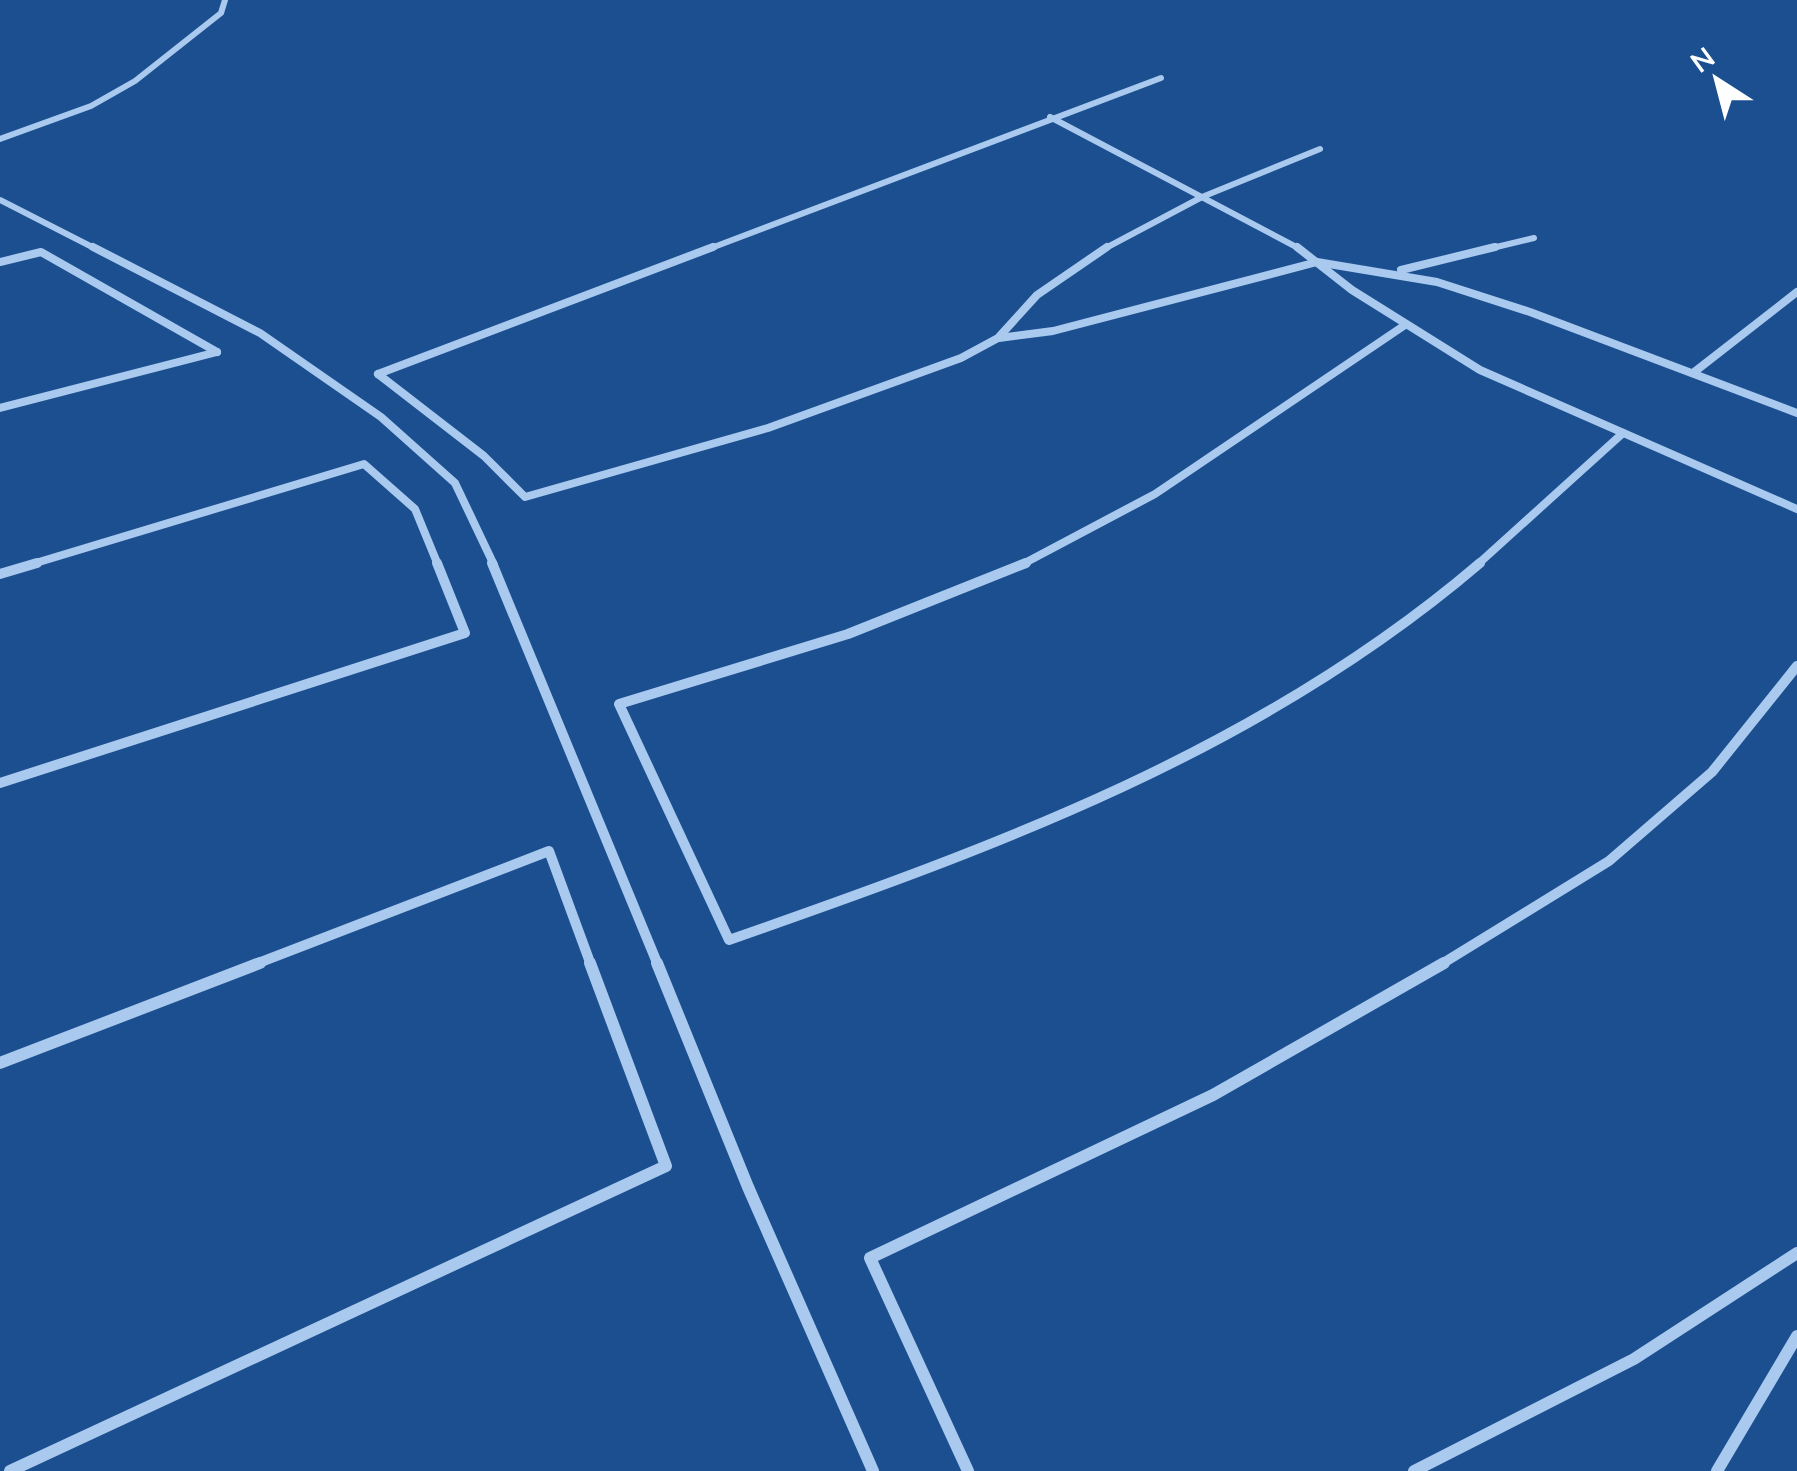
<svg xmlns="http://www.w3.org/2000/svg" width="1797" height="1471" viewBox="0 0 1797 1471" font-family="Mulish,sans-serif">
	<rect width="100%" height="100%" fill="#1b4f8f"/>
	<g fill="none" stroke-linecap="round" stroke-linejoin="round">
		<!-- street-far3 -->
		<g stroke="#a9c9ee" stroke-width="6">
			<path d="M1050,117l252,133"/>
			<path d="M0,139l91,-33 44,-25 86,-68 4,-13"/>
			<path d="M0,200l98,50"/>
			<path d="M706,250l455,-172"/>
			<path d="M1102,250l100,-53 118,-48"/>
			<path d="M1484,250l50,-12"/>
		</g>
		<!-- street-far2 -->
		<g stroke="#a9c9ee" stroke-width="8">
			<path d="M93,247l167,86 121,84 74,66 39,82"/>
			<path d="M1297,247l55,43 128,80 317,139"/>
			<path d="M0,262l41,-10 176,100"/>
			<path d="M1401,270l94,-23"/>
			<path d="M999,338l54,-7 264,-69 120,20 93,30 267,101"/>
			<path d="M1693,373l104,-81"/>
			<path d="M378,374l106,82 41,41 243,-69 193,-70 37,-20 39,-43 70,-48"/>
			<path d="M378,374l335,-127"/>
			<path d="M0,408l217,-56"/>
			<path d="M29,565l335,-101 51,45 23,56"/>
			<path d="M1021,565l134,-71 250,-169"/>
			<path d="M1477,565l146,-132"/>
		</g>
		<!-- street-far1 -->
		<g stroke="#a9c9ee" stroke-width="10">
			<path d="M492,563l166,402"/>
			<path d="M1026,563l-178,71 -229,70 110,236c269,-94 531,-189 751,-377"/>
			<path d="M0,574l37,-11"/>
			<path d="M0,783l465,-150 -28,-70"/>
			<path d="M253,965l296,-114 42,114"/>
			<path d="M1440,965l169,-104 103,-89 85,-106"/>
		</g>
		<!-- street -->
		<g stroke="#a9c9ee" stroke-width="12">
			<path d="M657,963l91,224 125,284"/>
			<path d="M0,1063l260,-100"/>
			<path d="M10,1471l656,-305 -76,-203"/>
			<path d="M968,1471l-98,-213 343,-163 231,-132"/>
			<path d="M1414,1471l220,-112 163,-106"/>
			<path d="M1717,1471l80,-135"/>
		</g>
	</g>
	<!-- north arrow -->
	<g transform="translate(1717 80) rotate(324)" stroke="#1b4f8f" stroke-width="8" paint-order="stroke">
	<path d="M0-8L18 38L0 25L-18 38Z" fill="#ffffff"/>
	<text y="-15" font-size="28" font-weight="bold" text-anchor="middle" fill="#ffffff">N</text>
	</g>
</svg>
